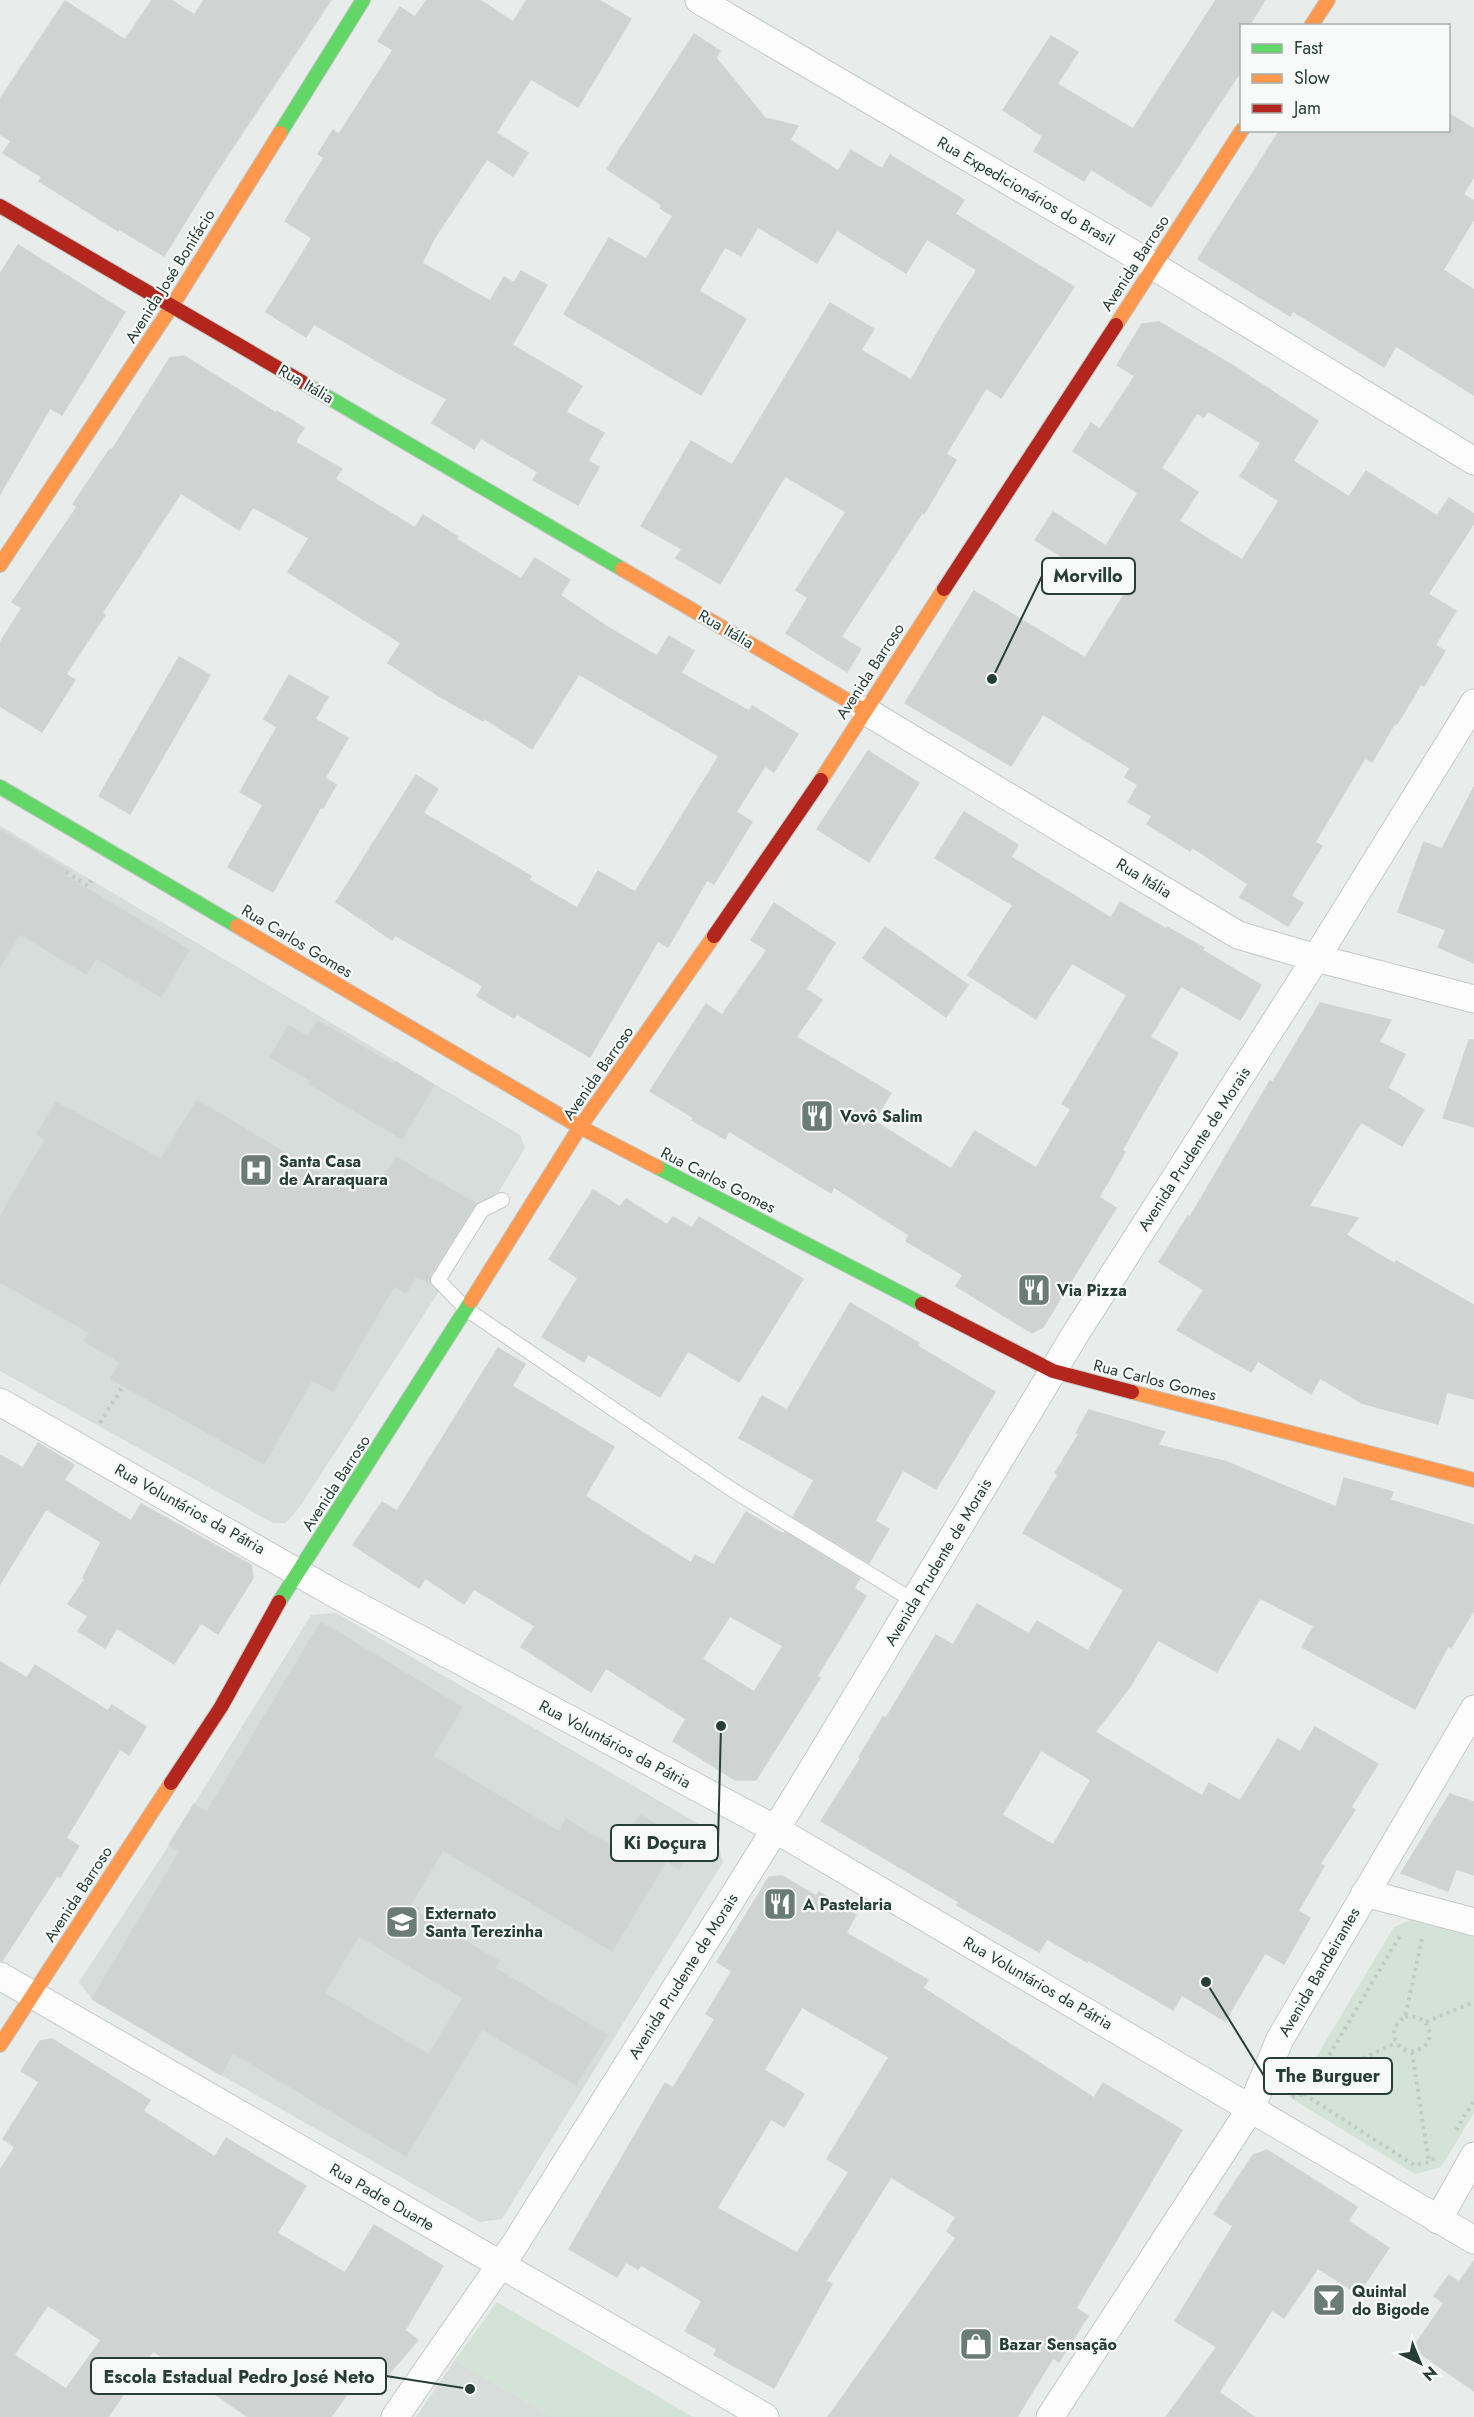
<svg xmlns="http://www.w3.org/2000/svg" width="1474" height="2417" viewBox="0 0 1474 2417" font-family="Jost,sans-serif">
	<rect width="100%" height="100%" fill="#e8ecea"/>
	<!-- built -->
	<g fill="#d7ddda">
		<path d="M0,826l520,309 5,13 -84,140 -140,217 -15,18h-13l-273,-152z"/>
		<path d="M336,1613l380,221 7,28 -221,357 -22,3 -259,-147 -129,-76 -13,-17 90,-137 142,-230z"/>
		<path d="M455,2360l98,57h-137z"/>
	</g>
	<!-- green -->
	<g fill="#d3e3d8">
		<path d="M1410,1920l64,17v176l-33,54 -26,7 -121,-74 -14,-12 5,-20 26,-2 83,-139z"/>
		<path d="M497,2302l196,115h-140l-98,-57z"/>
	</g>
	<!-- building -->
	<g fill="#cfd3d1" stroke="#d1d5d3" stroke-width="1.5" fill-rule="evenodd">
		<path d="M152,0h19l23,15 10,-15h127l-118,177 -49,79 -45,-27 -1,2 -79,-50 3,-4 -39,-24 8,-12 -11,-7v-35l65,-98 60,39z"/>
		<path d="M427,0h53l33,22 14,-22h72l32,19 -53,88 -47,-28 -35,54 32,20 -15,23 -26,-17 -52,78 -13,26 68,38 14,-24 10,6 7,-12 26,14 -35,60 70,41 -16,26 38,21 -16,28 11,6 -21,38 -45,-25 5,-8 -57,-34 -7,11 -42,-26 15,-24 -51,-27 -82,-48 -8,13 -40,-25 46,-74 -27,-17 39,-63 -6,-4 15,-24 6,4 54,-84 -15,-9 22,-34 15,10z"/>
		<path d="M1216,0h49l-16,26h-7l-1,45 -90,136 -60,-38 -7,12 -50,-30 9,-15 -40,-26 48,-74 27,16 -21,32 76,45z"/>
		<path d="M694,34l26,17 -4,7 49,60 33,8 -8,14 48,31 13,-21 31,19 8,-14 74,45 -9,14 119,73 -73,111 -15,-10 -40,66 10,6 -32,54 -2,-1 -81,124 20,12 -14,23 -61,-39 22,-35 -12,-8 50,-78 -61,-36 -65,108 -44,-26 6,-9 -41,-23 50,-85 41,24 98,-162 44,26 -13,21 50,30 27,-48 39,-62 -50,-31 -21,34 -69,-43 -20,33 -59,-36 -17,29 -16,-9 -26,44 47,28 -45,76 -137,-81 45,-76 37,21 27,-43 -13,-8 2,-3 -55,-36z"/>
		<path d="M1451,115l23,14v48l-11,17 11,7v18l-31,51 31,20v105l-78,-49 -12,21 -91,-56 -3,5 -92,-57 82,-129h169v-11z"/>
		<path d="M18,245l107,67 -63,103 -12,-7 -50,86v-220z"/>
		<path d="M1159,322l76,45 83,54 -25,40 56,36 17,-26 71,45 12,-18 25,16v9l-46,71 28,17 -21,34 10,6 -21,35 -3,-2 -24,40 -2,-1 -23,39 -7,-4 -50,84 7,4 -31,50 12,7 -15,23 -48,-29 8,-13 -56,-37 -2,4 -43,-27 5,-8 -24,-14 10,-17 -13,-8 5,-9 -87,-54 -32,52 -106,-63 69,-112 111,67 39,-63 -89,-55 18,-28 53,34 32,-53 -65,-42 18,-28 9,6 35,-53 -18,-11 25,-41zM1208,411l53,32 -21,33 39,25 -37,59 -63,-39 19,-29 -37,-24 36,-55 7,4z"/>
		<path d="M184,356l92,57 1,-2 27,17 -9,14 47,27 -7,10 80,49 8,-13 35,22 -2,2 65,40 14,-21 35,22 -10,15 49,33 48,28 12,-20 25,15 -13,22 68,38 3,-5 46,28 -24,38 -9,-6 -29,46 16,10 -38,62 -7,-4 -39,67 -10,-6 -68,116 -73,-43 -3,4 -37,-22 6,-10 -88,-51 -3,5 -56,-38 80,-127 22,14 -15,24 108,63 -2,4 48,28 21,-37 37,21 84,-136 -140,-82 -47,75 -48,-31 -1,3 -44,-25 -51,-33 13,-20 -113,-71 21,-34 -56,-31 -14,23 -58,-37 -79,120 3,2 -39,59 9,6 -33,52 -42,-26v-63l22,-35 -10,-6 65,-95 -4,-3 37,-55 2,1 58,-92z"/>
		<path d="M179,657l31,18 -80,139 -31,-18z"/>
		<path d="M289,675l39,22 -13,22 33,19 -23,40 11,7 -13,23 -2,-1 -48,85 -45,-25 35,-62 -23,-13 37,-65 -13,-8z"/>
		<path d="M868,751l51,32 -50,79 -52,-33z"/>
		<path d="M1474,787v176l-36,-16 8,-17 -48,-18 26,-70 18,7z"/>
		<path d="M964,812l54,33 -7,12 100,61 9,-16 46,27 1,-2 37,21 -2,2 59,35 -21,35 -59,-34 -31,51 28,16 -56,97 3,2 -26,45 17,11 -73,119 -11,6 -76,-47 7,-11 -57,-34 3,-6 -75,-48 -3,6 -102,-62 -4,8 -33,-19 2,-2 -44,-27 56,-87 16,11 45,-65 -16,-10 23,-37 61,40 -29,46 16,11 -26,37 95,56 -17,28 77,48 24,-38 61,37 35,-59 -9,-5 65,-109 -55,-32 -36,56 -68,-44 45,-70 -78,-47z"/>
		<path d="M0,830l67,40 -3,5 125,75 -28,47 -65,-39 -10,16 -66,-40 -20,32z"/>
		<path d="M885,927l83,58 -22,32 -83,-59z"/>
		<path d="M1320,1003l71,17 -12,22 26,12 -17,34 36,22 -22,36 -41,-24 -52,84 49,12 -12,17 49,29 1,-3 78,44v94l-27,-7 -9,32 -76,-21 -42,-25 -9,16 -53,-33 -7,11 -74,-42 27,-40 -45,-28 29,-46 2,1 80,-136 3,1z"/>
		<path d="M318,1021l76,44 2,-3 38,23 -32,54 -93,-55 2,-3 -41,-24 19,-32 19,12z"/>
		<path d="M1469,1040h5v87l-31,-9z"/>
		<path d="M197,1100l141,85 11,-18 30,18 17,-28 80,47 -46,71 -1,8 -13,-7 -10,17 -12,-7 -61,105 -21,-11 -48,84 -153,-85 9,-17 -36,-21 6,-8 -90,-51v-65l45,-78 -8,-5 19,-32 105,57z"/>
		<path d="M593,1190l27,17 6,-8 41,26 6,-8 19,11 7,-11 104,62 -64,103 -51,-31 -28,46 -72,-43 -4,8 -42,-25 36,-59 -29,-19z"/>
		<path d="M850,1303l69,40 -2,3 78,46 -59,97 -33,-19 -28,51 14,8 -20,34 -76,-46 21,-37 -75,-42 23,-42 25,14z"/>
		<path d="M498,1348l27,16 -13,22 102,61 -29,49 106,67 4,-8 19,10 32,-53 37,22 2,-2 75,46 -6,10 12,8 -49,80 3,2 -64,102h-21l-62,-39 13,-22 -80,-51 -15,24 -70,-45 14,-21 -61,-37 -10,15 -39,-26 -6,10 -66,-43 29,-43 15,9zM730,1616l53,30 -29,46 -52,-33z"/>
		<path d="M1089,1410l76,22 -7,13 69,17 109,45 8,-29 49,14 -3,8 84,25v85l-23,38 -3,-2 -33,63 -113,-62 12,-21 -54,-28 -43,74 -59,-32 -29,48 -34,44 107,64 7,-13 31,18 38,-62 22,13 15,-25 63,37 -27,43 4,3 -35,54 4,2 -26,45 12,7 -26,46 -19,-11 -40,68 -43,-26 -9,15 -85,-50 -1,2 -40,-23 -8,13 -82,-47 2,-3 -138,-81 40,-63 -2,-1 24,-40 3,1 50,-83 17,10 24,-41 52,30 8,-13 51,30 36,-61 -101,-57 35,-58 -3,-2 24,-39 -3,-1zM1041,1750l50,30 -38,65 -51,-30z"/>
		<path d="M38,1443l36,22 -10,15 67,41 10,-17 110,61 2,13 -35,56 -17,-11 -27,41 -57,-36 -12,20 -27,-17 10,-15 -20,-12 17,-25 -2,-1 18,-36 -55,-33 -46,75v-129l23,13z"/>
		<path d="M321,1622l141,85 -29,49 126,76 7,-13 52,31 22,-35 53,32 -14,22 -13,-8 -54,90 -169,-101 -34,57 90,54 -4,7 112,67 -31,50 -94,-56 -76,127 -173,-103 -12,22 -129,-76 88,-148 -11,-6 25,-41 13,8zM359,1936l104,62 -34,57 -105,-62z"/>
		<path d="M0,1662l27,16 8,-13 73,46 4,-6 34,22 -17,28 -9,-6 -54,89 13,8 -19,31 -3,-1 -55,85 -2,-1z"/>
		<path d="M1450,1794l24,8v73l-18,-6 -8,22 -47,-18z"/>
		<path d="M782,1876l34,20 3,-4 37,23 -10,18 82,47 -5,8 171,110 9,-15 79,47 -106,178 12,8 -29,46 -6,-4 -36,59h-189l128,-179 -9,-7 9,-14 -65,-40 -65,104 6,3 -58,104 -60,-33 3,-6 -32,-18 17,-30 -61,-36 -3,4 -12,-7 -9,15 -48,-28 96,-166 8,5 42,-69 -9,-5 26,-43 -15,-9 52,-85zM802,2007l87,50 -62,102 22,13 -52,81 -80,-45 54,-89 13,8 20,-33 -40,-24z"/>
		<path d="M52,2039l98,61 -7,11 72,46 11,-19 80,48 -29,47 68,40 29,-48 69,41 -38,64 13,10 -44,51 -16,-12 -27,38h-83l-95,-66 -45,66h-108v-247l15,-23 -12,-8 36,-57 -18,-11 19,-30zM48,2305l53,35 -35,49 -52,-34z"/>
		<path d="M1267,2150l90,57 -9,14 41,27 -31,46 -40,-26 -34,50 -12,-8 -53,82 35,25h-88l51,-70 -42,-26 58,-95 -19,-12 39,-59z"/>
		<path d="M1474,2261v130l-61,-43 31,-45 -10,-7 15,-21 10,7z"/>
	</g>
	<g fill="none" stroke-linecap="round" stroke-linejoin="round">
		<!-- lane casing -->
		<g stroke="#c5c9c7" stroke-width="16">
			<path id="lane" d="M502,1200l-20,10 -44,70 28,29 265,180 183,112"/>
		</g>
		<!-- street casing -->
		<g stroke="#c5c9c7" stroke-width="29">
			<g id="street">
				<path d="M699,0l453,265 322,196"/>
				<path d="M864,710l374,225 78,23 158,41"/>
				<path d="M0,1402l337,193 438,234 699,411"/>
				<path d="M1365,1893l109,29"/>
				<path d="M0,1976l765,441"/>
				<path d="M1438,2220l36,-64"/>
				<path d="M395,2417l120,-173 280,-446 281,-465 240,-375 158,-255"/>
				<path d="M1050,2417l201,-309 29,-69 194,-330"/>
			</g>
		</g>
		<!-- fast casing -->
		<g stroke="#c4c9c7" stroke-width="16">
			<g id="fast">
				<path d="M280,133l83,-133"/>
				<path d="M302,382l320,187"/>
				<path d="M0,787l237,139"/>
				<path d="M657,1167l265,137"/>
				<path d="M279,1602l192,-301"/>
			</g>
		</g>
		<!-- slow casing -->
		<g stroke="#c4c9c7" stroke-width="16">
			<g id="slow">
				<path d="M1311,26l17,-26"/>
				<path d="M1116,325l126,-195"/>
				<path d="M0,565l172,-259 108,-173"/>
				<path d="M622,569l242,141"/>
				<path d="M821,780l123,-191"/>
				<path d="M237,926l343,201 77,40"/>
				<path d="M471,1301l109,-174 134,-191"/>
				<path d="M1132,1392l342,88"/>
				<path d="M0,2045l171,-262"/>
			</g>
		</g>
		<!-- jam casing -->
		<g stroke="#c4c9c7" stroke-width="16">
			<g id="jam">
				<path d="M0,206l302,176"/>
				<path d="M944,589l172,-264"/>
				<path d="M714,936l107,-156"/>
				<path d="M922,1304l131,67 79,21"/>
				<path d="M171,1783l50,-76 58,-105"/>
			</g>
		</g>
		<!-- path -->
		<g stroke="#c3cbc8" stroke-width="4" stroke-dasharray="3 4.5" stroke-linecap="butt">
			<path d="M66,872l22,14 3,-6"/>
			<path d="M100,1423l23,-37"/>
			<path d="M1405,2017c17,-4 29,10 23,26l-11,8c-22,3 -32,-22 -12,-34l17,-78"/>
			<path d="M1426,2022l48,-20"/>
			<path d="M1412,2052l17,111"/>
			<path d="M1314,2081l87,-147"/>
			<path d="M1304,2094l110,71 15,-3 7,-5"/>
			<path d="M1292,2097l12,-3 10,-13 82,-38"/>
			<path d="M1456,2130l18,-30"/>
		</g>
		<!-- lane -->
		<use href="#lane" stroke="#fcfcfc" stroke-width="14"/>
		<!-- street -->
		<use href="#street" stroke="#fcfcfc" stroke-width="27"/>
		<!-- fast -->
		<use href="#fast" stroke="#63d668" stroke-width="14"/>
		<!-- slow -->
		<use href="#slow" stroke="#ff974d" stroke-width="14"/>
		<!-- jam -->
		<use href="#jam" stroke="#b3261e" stroke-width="14"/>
	</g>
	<!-- icons -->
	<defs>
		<g id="restaurant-square" transform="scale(1.725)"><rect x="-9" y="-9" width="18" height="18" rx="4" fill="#6b7b76" stroke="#f7faf8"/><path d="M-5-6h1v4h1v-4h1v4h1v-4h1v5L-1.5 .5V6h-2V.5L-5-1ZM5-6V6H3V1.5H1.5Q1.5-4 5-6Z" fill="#fff"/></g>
		<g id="hospital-square" transform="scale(1.725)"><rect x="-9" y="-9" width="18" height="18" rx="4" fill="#6b7b76" stroke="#f7faf8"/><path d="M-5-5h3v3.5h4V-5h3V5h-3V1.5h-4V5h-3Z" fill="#fff"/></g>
		<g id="school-square" transform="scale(1.725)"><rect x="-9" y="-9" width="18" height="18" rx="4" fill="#6b7b76" stroke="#f7faf8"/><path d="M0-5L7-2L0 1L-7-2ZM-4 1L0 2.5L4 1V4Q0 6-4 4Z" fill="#fff"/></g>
		<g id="bar-square" transform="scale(1.725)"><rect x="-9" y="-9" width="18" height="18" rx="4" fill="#6b7b76" stroke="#f7faf8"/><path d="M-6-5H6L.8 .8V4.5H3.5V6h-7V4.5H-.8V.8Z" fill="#fff"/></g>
		<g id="shop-square" transform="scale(1.725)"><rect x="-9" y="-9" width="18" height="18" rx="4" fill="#6b7b76" stroke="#f7faf8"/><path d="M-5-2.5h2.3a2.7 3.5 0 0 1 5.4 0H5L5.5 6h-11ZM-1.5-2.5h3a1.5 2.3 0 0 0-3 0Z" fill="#fff"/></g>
	</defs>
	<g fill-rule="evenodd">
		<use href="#restaurant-square" x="817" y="1116"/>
		<use href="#hospital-square" x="256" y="1170"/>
		<use href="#restaurant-square" x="1034" y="1290"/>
		<use href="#restaurant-square" x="780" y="1904"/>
		<use href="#school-square" x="402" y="1922"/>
		<use href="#bar-square" x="1329" y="2300"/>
		<use href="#shop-square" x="976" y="2344"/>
	</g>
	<g text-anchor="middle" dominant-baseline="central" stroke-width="4.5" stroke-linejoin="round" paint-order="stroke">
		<!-- street labels -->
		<g font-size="16" fill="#273e38" stroke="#f7faf8">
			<text transform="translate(1026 191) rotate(30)">Rua Expedicionários do Brasil</text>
			<text transform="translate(1135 263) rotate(-57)">Avenida Barroso</text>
			<text transform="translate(170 276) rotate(-58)">Avenida José Bonifácio</text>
			<text transform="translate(306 384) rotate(30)">Rua Itália</text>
			<text transform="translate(726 629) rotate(30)">Rua Itália</text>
			<text transform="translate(870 671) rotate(-57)">Avenida Barroso</text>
			<text transform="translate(1144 878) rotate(31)">Rua Itália</text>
			<text transform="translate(297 941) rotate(31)">Rua Carlos Gomes</text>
			<text transform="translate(598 1073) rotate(-55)">Avenida Barroso</text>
			<text transform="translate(1194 1149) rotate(-57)">Avenida Prudente de Morais</text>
			<text transform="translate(718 1180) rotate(27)">Rua Carlos Gomes</text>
			<text transform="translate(1155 1380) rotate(14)">Rua Carlos Gomes</text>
			<text transform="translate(336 1483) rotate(-57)">Avenida Barroso</text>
			<text transform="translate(190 1509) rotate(29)">Rua Voluntários da Pátria</text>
			<text transform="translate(938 1562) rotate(-59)">Avenida Prudente de Morais</text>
			<text transform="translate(615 1744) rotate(28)">Rua Voluntários da Pátria</text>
			<text transform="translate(78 1894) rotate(-57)">Avenida Barroso</text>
			<text transform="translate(1319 1972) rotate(-60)">Avenida Bandeirantes</text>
			<text transform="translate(683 1976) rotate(-58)">Avenida Prudente de Morais</text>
			<text transform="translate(1038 1983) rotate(30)">Rua Voluntários da Pátria</text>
			<text transform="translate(382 2197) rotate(30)">Rua Padre Duarte</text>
		</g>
		<!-- poi labels -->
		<g font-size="16" font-weight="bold" fill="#273e38" stroke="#f7faf8" text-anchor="start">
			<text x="840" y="1116">Vovô Salim</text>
			<text x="279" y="1161">Santa Casa<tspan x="279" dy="18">de Araraquara</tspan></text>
			<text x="1057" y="1290">Via Pizza</text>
			<text x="803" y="1904">A Pastelaria</text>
			<text x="425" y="1913">Externato<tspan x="425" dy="18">Santa Terezinha</tspan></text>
			<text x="1352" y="2291">Quintal<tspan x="1352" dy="18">do Bigode</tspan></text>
			<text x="999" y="2344">Bazar Sensação</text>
		</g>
	</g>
	<!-- callouts -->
	<path fill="none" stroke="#273e38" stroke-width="2" d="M992 679L1042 576M721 1726L718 1843M1206 1982L1264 2076M470 2389L386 2376"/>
	<g fill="#273e38" stroke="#f7faf8" stroke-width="2">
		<circle cx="992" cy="679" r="6"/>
		<circle cx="721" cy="1726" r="6"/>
		<circle cx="1206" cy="1982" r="6"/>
		<circle cx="470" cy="2389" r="6"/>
	</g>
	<g fill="#f7faf8" stroke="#273e38" stroke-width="2">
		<rect x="1042" y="558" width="93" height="36" rx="6"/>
		<rect x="611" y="1825" width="107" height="36" rx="6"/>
		<rect x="1264" y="2058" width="128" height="36" rx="6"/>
		<rect x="91" y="2358" width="295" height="36" rx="6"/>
	</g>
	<g font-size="18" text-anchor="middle" font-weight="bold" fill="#273e38">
		<text x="1088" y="582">Morvillo</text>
		<text x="665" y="1849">Ki Doçura</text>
		<text x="1328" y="2082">The Burguer</text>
		<text x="239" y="2383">Escola Estadual Pedro José Neto</text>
	</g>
	<!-- legend -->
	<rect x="1240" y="24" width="210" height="108" fill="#f7faf8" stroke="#a4afab" stroke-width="1.5"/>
	<rect x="1252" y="44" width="30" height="9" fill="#63d668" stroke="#a4afab" stroke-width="1.5"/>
	<text x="1294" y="54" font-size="18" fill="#273e38">Fast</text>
	<rect x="1252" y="74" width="30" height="9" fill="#ff974d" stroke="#a4afab" stroke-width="1.5"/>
	<text x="1294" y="84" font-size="18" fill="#273e38">Slow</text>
	<rect x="1252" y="104" width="30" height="9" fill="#b3261e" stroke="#a4afab" stroke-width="1.5"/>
	<text x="1294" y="114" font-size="18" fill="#273e38">Jam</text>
	<!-- north arrow -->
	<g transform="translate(1420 2363) rotate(137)" stroke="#f7faf8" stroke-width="4.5" paint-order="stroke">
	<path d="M0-4.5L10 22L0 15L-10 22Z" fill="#273e38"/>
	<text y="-9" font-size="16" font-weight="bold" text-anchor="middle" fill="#273e38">N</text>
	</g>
</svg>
